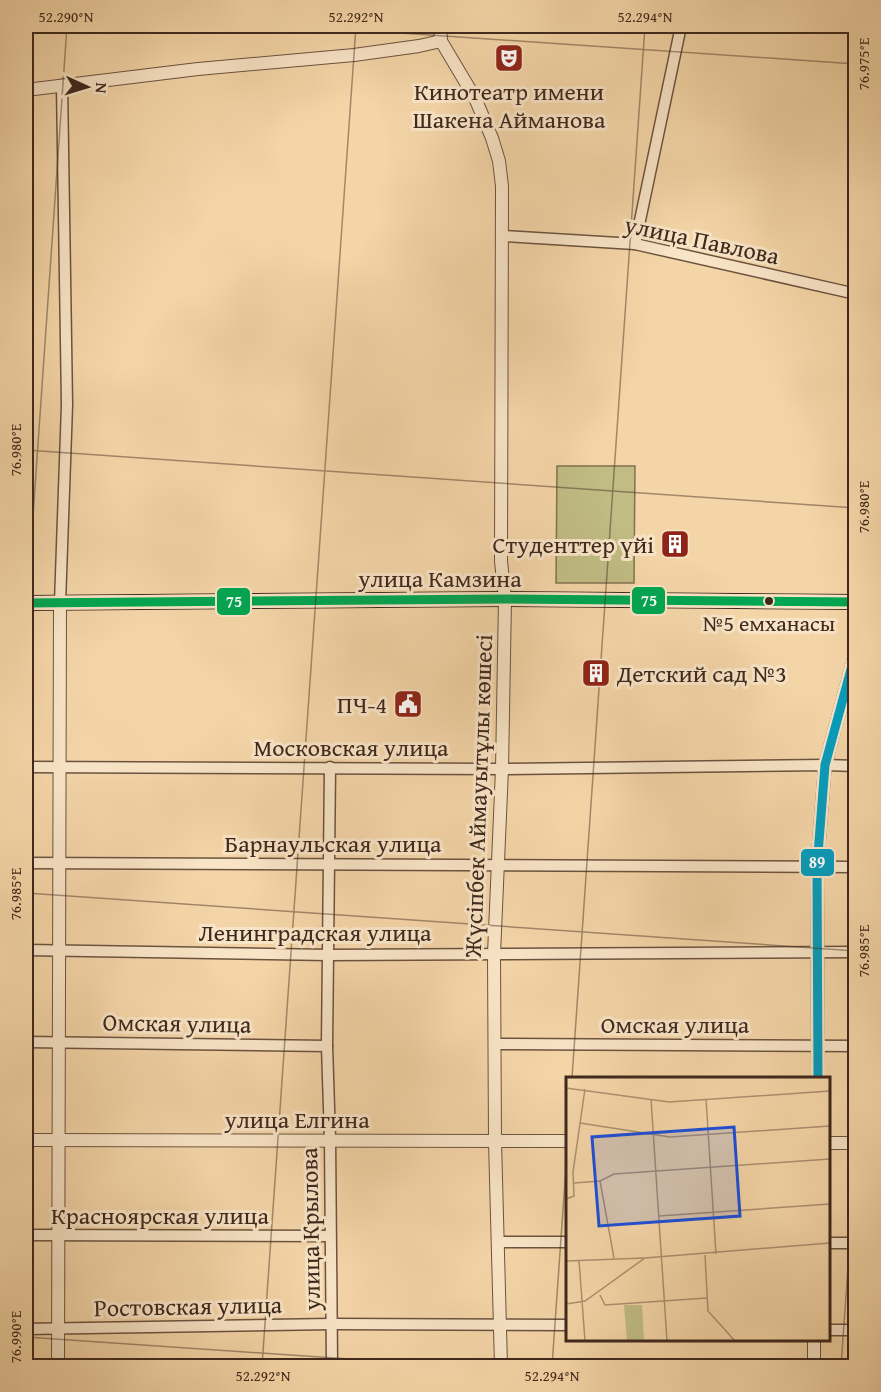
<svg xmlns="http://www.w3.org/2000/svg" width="881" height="1392" viewBox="0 0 881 1392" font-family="'Gentium Book Plus',serif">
	<rect width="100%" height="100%" fill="#f4d5a7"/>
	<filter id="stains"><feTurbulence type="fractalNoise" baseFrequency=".00333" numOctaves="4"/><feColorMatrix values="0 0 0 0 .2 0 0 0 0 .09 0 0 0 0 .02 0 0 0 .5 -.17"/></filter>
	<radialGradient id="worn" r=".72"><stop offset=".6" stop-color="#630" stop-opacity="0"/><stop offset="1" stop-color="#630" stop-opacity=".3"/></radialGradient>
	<!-- garden -->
	<path fill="#c0bc84" stroke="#807250" stroke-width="1.5" d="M557,466h78l-1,117h-78z"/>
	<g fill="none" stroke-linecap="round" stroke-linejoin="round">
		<!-- minor casing -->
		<g stroke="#6c5340" stroke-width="13">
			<g id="minor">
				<path d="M502,236l133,8 221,50"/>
				<path d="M635,244l46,-218"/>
				<path d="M60,603l7,-198 -5,-320"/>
				<path d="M26,767l476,2 323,-4 31,1"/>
				<path d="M330,767l-3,279 3,93 2,227"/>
				<path d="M26,863l830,4"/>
				<path d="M26,950l303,5 527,-3"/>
				<path d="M26,1042l301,4"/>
				<path d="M495,1044l361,2"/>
				<path d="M26,1235l304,1"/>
				<path d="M498,1242h70"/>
				<path d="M828,1243h28"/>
				<path d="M26,1329l306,-5 236,1"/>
				<path d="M828,1330h28"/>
			</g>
		</g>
		<!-- tertiary casing -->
		<g stroke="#6c5340" stroke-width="14">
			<g id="tertiary">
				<path d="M440,26l1,15 34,57 17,40 7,23 3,25 -1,375 4,38 -3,170 -8,185 1,187 6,225"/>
				<path d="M26,90l172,-21 156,-14 65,-9 22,-5"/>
				<path d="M818,1078l-1,-211 8,-102 31,-114"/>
				<path d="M26,1140l542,1"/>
				<path d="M828,1143h28"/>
				<path d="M814,1340v26"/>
				<path d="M58,1366l2,-763"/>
			</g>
		</g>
		<!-- secondary casing -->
		<g stroke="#3f281d" stroke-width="16">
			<path id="secondary" d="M26,603l479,-4 351,3"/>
		</g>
		<!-- minor -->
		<use href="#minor" stroke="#f8e4c6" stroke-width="10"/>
		<!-- tertiary -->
		<use href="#tertiary" stroke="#f8e4c6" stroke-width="12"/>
		<!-- secondary -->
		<use href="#secondary" stroke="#f8e4c6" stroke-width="14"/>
		<!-- bus-1 casing -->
		<g stroke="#f8e4c6" stroke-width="14">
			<path id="bus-1" d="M26,603l479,-4 351,3"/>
		</g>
		<!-- bus-2 casing -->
		<g stroke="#f8e4c6" stroke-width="14">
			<path id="bus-2" d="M818,1078l-1,-211 8,-102 31,-114"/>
		</g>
		<!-- bus-1 -->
		<use href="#bus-1" stroke="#00a651" stroke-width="9"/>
		<!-- bus-2 -->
		<use href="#bus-2" stroke="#069cbc" stroke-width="9"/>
	</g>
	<!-- ticks -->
	<path fill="none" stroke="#3f281d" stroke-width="1.5" stroke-opacity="0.45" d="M298,26l558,38M26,450l830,58M26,617l41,-591M26,893l830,58M572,1078l73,-1052M26,1337l426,29M262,1366l94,-1340M552,1366l16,-227M841,1366l15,-209"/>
	<!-- icons -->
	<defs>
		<g id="theatre-square" transform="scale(1.5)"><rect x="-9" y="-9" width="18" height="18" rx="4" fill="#8f2418" stroke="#f8e4c6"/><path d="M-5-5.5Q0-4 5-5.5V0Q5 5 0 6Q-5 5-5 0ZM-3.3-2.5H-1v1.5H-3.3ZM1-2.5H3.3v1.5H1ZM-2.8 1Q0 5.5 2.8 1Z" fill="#fff"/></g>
		<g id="building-square" transform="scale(1.5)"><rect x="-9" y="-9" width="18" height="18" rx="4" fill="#8f2418" stroke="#f8e4c6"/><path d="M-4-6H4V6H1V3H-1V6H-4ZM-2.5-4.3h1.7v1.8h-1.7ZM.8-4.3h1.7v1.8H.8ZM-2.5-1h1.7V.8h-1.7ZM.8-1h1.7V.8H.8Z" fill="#fff"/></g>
		<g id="civic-square" transform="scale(1.5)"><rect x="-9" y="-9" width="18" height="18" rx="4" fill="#8f2418" stroke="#f8e4c6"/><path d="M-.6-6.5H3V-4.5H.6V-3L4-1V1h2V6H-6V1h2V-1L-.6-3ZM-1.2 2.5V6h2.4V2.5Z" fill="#fff"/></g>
	</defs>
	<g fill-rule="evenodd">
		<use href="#theatre-square" x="509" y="58"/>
		<use href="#building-square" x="675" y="544"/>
		<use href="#building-square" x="596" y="673"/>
		<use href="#civic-square" x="408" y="704"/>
	</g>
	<!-- markers -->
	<circle fill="#3f281d" stroke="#f8e4c6" stroke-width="2" cx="769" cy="601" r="5"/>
	<g text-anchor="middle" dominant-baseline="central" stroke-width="6" stroke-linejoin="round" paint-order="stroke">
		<!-- bus labels -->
		<g font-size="22" fill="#3f281d" stroke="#f8e4c6">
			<text x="769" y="623">№5 емханасы</text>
		</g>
		<!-- poi labels -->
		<g font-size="24" fill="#3f281d" stroke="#f8e4c6" text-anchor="end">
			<text x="509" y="91" text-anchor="middle">Кинотеатр имени<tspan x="509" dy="28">Шакена Айманова</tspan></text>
			<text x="654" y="544">Студенттер үйі</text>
			<text x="617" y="673" text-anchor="start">Детский сад №3</text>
			<text x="387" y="704">ПЧ-4</text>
		</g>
		<!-- street labels -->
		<g font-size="24" fill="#3f281d" stroke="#f8e4c6">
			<text transform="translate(702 240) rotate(12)">улица Павлова</text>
			<text x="440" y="578">улица Камзина</text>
			<text x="351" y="747">Московская улица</text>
			<text transform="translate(478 796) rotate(-88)">Жүсіпбек Аймауытұлы көшесі</text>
			<text x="333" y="843">Барнаульская улица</text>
			<text x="315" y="932">Ленинградская улица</text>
			<text transform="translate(177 1023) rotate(1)">Омская улица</text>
			<text x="675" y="1024">Омская улица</text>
			<text x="297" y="1119">улица Елгина</text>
			<text x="160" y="1215">Красноярская улица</text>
			<text transform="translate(310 1229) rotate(-91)">улица Крылова</text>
			<text transform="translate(188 1306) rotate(-1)">Ростовская улица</text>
		</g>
	</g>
	<!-- overview -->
	<g transform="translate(566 1077)">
		<rect width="264" height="264" fill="#f4d5a7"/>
		<path d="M58,228h18l2,36h-17z" fill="#c0bc84"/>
		<path fill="none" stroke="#ac9070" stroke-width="1.5" d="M0,11l103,14 161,-11M85,22l16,242M140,22l10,155M14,46l90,14 160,-11M34,104l14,77M8,106l26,-2 14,-7 216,-15M0,122l8,-3 -1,-24 12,-83M93,139l171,-12M139,178l3,56 27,30M13,183l6,81M0,184l78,-3M34,218l5,10 102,-7M0,227l19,-3 60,-43 185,-15"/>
		<path fill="#1d4ed8" fill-opacity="0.15" stroke="#1d4ed8" stroke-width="3" d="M168,50l6,89 -141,10 -7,-89z"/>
		<rect width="264" height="264" fill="none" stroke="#3f281d" stroke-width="3"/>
	</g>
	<g stroke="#f8e4c6" stroke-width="2">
		<rect x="631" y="586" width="35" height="29" rx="6" fill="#00a651"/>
		<rect x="216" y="587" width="35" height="29" rx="6" fill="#00a651"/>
		<rect x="800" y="848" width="35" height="29" rx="6" fill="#069cbc"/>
	</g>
	<g font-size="16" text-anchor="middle" font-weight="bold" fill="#fff">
		<text x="649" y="606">75</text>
		<text x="234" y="607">75</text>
		<text x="817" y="868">89</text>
	</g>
	<!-- margin -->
	<rect width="881" height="1392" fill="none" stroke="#f4d5a7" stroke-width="66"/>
	<!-- north arrow -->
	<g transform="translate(87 87) rotate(94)" stroke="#f8e4c6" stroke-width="4.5" paint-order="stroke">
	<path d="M0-4.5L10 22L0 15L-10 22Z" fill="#3f281d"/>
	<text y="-9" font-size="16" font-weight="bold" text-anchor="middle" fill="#3f281d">N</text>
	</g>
	<rect x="33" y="33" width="815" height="1326" fill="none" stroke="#3f281d" stroke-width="2"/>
	<g font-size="15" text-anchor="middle" fill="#3f281d">
		<text x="66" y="22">52.290°N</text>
		<text x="356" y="22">52.292°N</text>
		<text x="645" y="22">52.294°N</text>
		<text transform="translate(864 64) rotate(-90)" y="5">76.975°E</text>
		<text transform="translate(16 450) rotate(-90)" y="5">76.980°E</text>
		<text transform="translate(864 507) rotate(-90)" y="5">76.980°E</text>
		<text transform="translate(16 894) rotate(-90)" y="5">76.985°E</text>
		<text transform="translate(864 951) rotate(-90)" y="5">76.985°E</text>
		<text transform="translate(16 1337) rotate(-90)" y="5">76.990°E</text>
		<text x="263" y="1381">52.292°N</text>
		<text x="552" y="1381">52.294°N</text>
	</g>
	<rect width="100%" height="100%" filter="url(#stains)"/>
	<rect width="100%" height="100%" fill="url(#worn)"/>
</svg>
